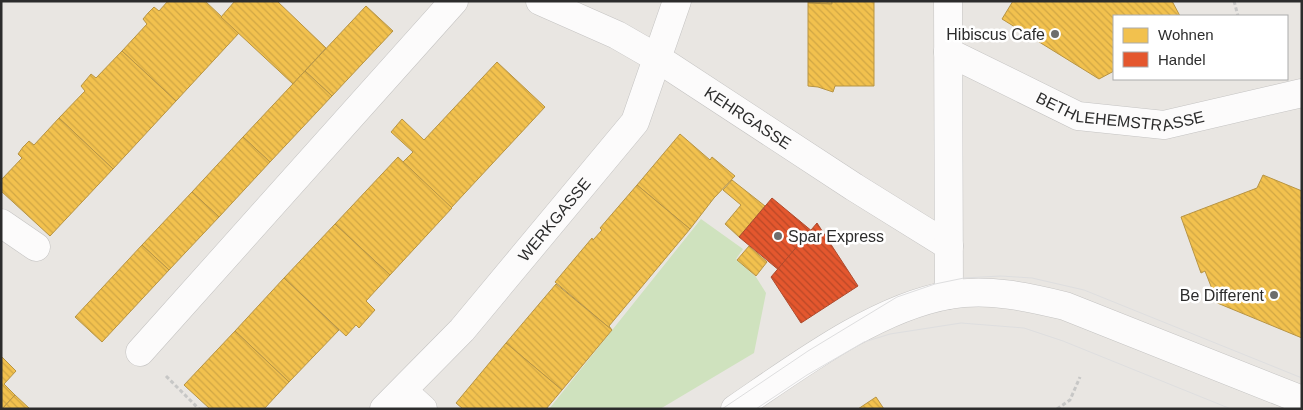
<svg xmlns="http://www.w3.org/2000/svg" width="1303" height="410" viewBox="0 0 1303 410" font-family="Helvetica,sans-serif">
	<defs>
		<pattern id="homes-back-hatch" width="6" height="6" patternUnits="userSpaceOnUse" patternTransform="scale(1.25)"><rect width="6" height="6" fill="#f2c14e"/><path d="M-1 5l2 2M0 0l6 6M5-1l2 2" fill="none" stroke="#d0a644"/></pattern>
		<pattern id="shops-back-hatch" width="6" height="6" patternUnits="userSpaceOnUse" patternTransform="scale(1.25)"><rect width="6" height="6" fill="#e4572e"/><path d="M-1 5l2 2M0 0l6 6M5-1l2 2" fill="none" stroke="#b94827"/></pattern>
	</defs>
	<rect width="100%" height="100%" fill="#e9e6e2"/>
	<!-- green -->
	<path fill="#cfe2be" d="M701,219l42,30 -7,10 20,18 10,16 -12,60 -94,56h-111z"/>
	<!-- homes -->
	<g fill="url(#homes-back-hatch)" stroke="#b79444">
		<path d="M168,1h37l34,32 -63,68 -54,-50 25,-27 -4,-5 5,-6 6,-6 5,4z"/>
		<path d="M235,1h42l49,47 -33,36 -72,-67z"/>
		<path d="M808,1h24v3l-24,-1z"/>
		<path d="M832,1h42v85h-39l-2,6 -15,-5 -10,-1v-83l24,1z"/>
		<path d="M1013,1h159l8,15h-66v55l-15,8 -97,-60z"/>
		<path d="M366,6l27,25 -61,65 -27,-25z"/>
		<path d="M122,51l54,50 -63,68 -54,-51 26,-27 -4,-5 10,-12 5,4z"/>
		<path d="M497,62l48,45 -94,101 -48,-46 10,-10 -22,-20 11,-13 22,21z"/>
		<path d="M305,71l27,25 -62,66 -27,-25z"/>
		<path d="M59,118l54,51 -63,67 -49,-45v-11l21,-22 -4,-4 5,-7 6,-6 5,4z"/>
		<path d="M680,134l30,26 2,-3 23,19 -21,22 -24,31 -53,-44z"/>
		<path d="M243,137l27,25 -51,55 -27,-25z"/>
		<path d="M398,157l54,51 -62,67 -55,-51z"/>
		<path d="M1263,175l39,16v147l-92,-38 4,-6 -9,-23 -4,2 -20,-56 76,-29z"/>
		<path d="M732,180l33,26 -26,31 -14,-13 16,-19 -18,-15z"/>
		<path d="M637,185l53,44 -81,97 3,4 -57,-48 37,-44 1,2 9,-10 -2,-2z"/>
		<path d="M192,192l27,25 -50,53 -27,-25z"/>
		<path d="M335,224l55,51 -24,26 9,9 -16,18 -3,-3 -10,11 -62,-58z"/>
		<path d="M142,245l27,25 -67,72 -27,-25z"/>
		<path d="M749,246l18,16 -11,14 -19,-16z"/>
		<path d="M284,278l55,52 -50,52 -54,-51z"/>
		<path d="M556,284l56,46 -50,60 -56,-47z"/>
		<path d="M235,331l54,51 -25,27h-54l-26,-24z"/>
		<path d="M506,343l56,47 -16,19h-83l-7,-6z"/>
		<path d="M1,356l15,15 -12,13 11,11 -13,14z"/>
		<path d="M15,395l15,14h-28z"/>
		<path d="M876,397l8,12h-26z"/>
	</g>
	<!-- shops -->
	<g fill="url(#shops-back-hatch)" stroke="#ad4a2d">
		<path d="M772,198l41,34 -33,39 -41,-34z"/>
		<path d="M817,223l41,63 -57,37 -30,-46z"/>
	</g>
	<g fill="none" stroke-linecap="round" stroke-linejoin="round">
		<!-- minor casing -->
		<g stroke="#c4c3c2" stroke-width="29">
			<g id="minor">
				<path id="s1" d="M540,1l77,34 40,23 197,129 95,59"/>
				<path d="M948,1l1,294"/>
				<path id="s2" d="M948,52l130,64 86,9 138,-32"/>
				<path d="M1,223l35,24"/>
				<path d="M140,352l314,-351"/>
				<path d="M403,391l20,18"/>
				<path id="s3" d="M384,409l78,-79 173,-208 42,-121"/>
				<path d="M735,409c62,-42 140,-101 214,-114 39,-7 79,2 116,11l237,94"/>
			</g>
		</g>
		<!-- path -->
		<g stroke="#c7c7c6" stroke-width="3" stroke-dasharray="4 2.5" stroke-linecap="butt">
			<path d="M1234,1l4,15"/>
			<path d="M166,376l33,33"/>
			<path d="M1057,409l13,-9 10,-23"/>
		</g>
		<!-- minor -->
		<use href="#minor" stroke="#fcfbfb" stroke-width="28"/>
		<!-- tram -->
		<g stroke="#dededf" stroke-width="1">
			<path d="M722,409l86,-58 89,-54 38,-13 29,-6 37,-2 31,2 52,12 218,88"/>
			<path d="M756,409l51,-34 57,-33 26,-8 71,-11 63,5 39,13 168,68"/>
		</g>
	</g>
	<!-- markers -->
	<g fill="#6e6d6c" stroke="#fff" stroke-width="2">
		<circle cx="1055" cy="34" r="5"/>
		<circle cx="778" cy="236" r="5"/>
		<circle cx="1274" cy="295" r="5"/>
	</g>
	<g text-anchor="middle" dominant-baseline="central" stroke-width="5" stroke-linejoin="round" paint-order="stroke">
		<!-- poi labels -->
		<g font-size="16" fill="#2c2c2c" stroke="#fff" text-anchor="end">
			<text x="1045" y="34">Hibiscus Cafe</text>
			<text x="788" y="236" text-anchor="start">Spar Express</text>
			<text x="1264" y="295">Be Different</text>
		</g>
		<!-- street labels -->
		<g font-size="16" fill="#2c2c2c" stroke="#fff">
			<text stroke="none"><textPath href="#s2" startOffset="186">BETHLEHEMSTRASSE</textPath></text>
			<text stroke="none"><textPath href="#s1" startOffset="239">KEHRGASSE</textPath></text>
			<text stroke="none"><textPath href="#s3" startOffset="255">WERKGASSE</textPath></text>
		</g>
	</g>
	<!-- border -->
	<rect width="1303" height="410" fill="none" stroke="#2c2c2c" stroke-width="5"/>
	<!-- legend -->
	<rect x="1113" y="15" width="175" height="65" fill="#ffffff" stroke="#ababab"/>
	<rect x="1123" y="28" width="25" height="15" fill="#f2c14e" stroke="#ababab"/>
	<text x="1158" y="40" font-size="15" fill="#2c2c2c">Wohnen</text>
	<rect x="1123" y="52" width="25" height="15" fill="#e4572e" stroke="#ababab"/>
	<text x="1158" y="65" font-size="15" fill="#2c2c2c">Handel</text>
</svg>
